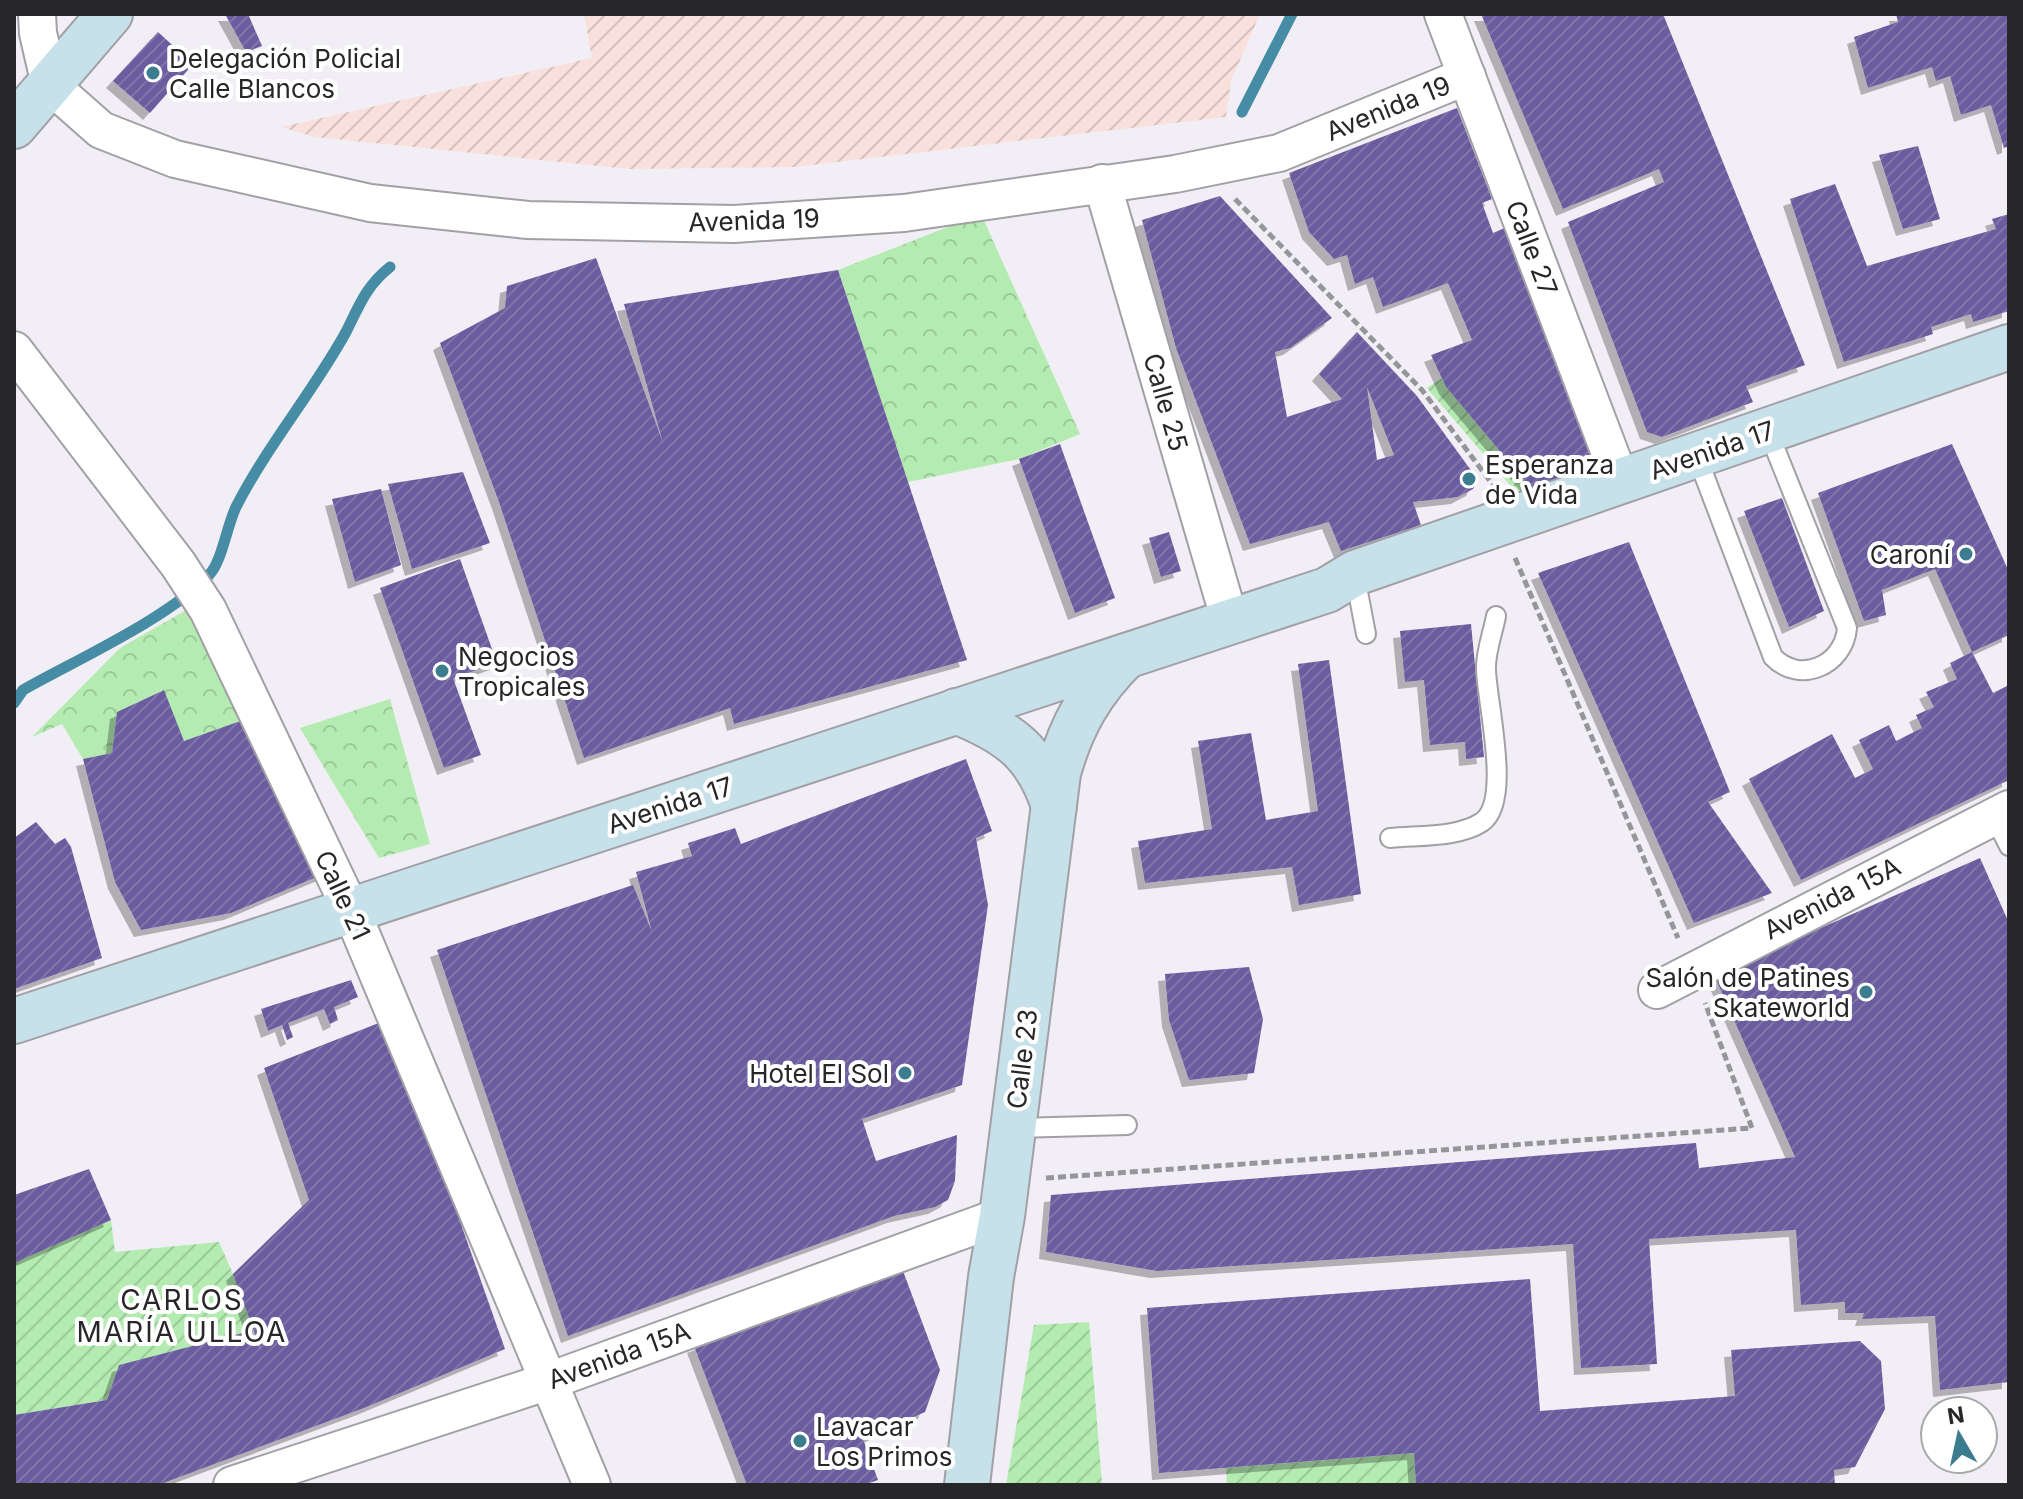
<svg xmlns="http://www.w3.org/2000/svg" width="2023" height="1499" viewBox="0 0 2023 1499" font-family="Inter,sans-serif">
	<defs>
		<pattern id="industrial-furrows" width="10" height="10" patternUnits="userSpaceOnUse" patternTransform="scale(2)"><rect width="10" height="10" fill="#fae0dc"/><path d="M-1 1l2-2M0 10L10 0M9 11l2-2" fill="none" stroke="#d6c0bd"/></pattern>
		<pattern id="forest-crowns" width="20" height="18" patternUnits="userSpaceOnUse" patternTransform="scale(2)"><rect width="20" height="18" fill="#b4ebb1"/><path d="M2 6a3 3 0 1 1 6 0M12 15a3 3 0 1 1 6 0" fill="none" stroke="#9bca98"/></pattern>
		<pattern id="garden-furrows" width="10" height="10" patternUnits="userSpaceOnUse" patternTransform="scale(2)"><rect width="10" height="10" fill="#b4ebb1"/><path d="M-1 1l2-2M0 10L10 0M9 11l2-2" fill="none" stroke="#9bca98"/></pattern>
		<pattern id="building-hatch" width="6" height="6" patternUnits="userSpaceOnUse" patternTransform="scale(2)"><rect width="6" height="6" fill="#6a5c9f"/><path d="M-1 1l2-2M0 6l6-6M5 7l2-2" fill="none" stroke="#7f74a7"/></pattern>
		<filter id="shadow"><feDropShadow dx="-7" dy="7" stdDeviation="0" flood-color="#0004"/></filter>
	</defs>
	<rect width="100%" height="100%" fill="#f1eff5"/>
	<!-- industrial -->
	<path fill="url(#industrial-furrows)" d="M584,14h676l-29,67 -5,36 -432,50 -165,2 -314,-32 -34,-10 311,-69z"/>
	<!-- forest -->
	<g fill="url(#forest-crowns)">
		<path d="M981,214l99,220 -61,25 -111,23 -70,-212z"/>
		<path d="M188,609l58,110 -62,22 -21,-51 -46,22 -5,41 -29,6 -21,-35 -30,13 88,-89z"/>
		<path d="M390,699l40,145 -51,14 -79,-130z"/>
	</g>
	<!-- garden -->
	<g fill="url(#garden-furrows)">
		<path d="M1442,378l4,9 89,106 -14,5 -94,-110z"/>
		<path d="M111,1220l4,32 104,-10 38,87 -138,36 -12,35 -93,15v-156z"/>
		<path d="M1089,1322l13,163h-96l28,-160z"/>
		<path d="M1414,1453l2,32h-189l-1,-17z"/>
	</g>
	<g fill="none" stroke-linecap="round" stroke-linejoin="round">
		<!-- stream -->
		<g stroke="#458ca4" stroke-width="11">
			<path d="M1242,112l50,-98"/>
			<path d="M14,703l9,-13c53,-30 146,-72 186,-115 13,-13 18,-50 27,-68 31,-61 77,-115 110,-175 13,-26 20,-46 44,-65"/>
		</g>
	</g>
	<!-- building -->
	<g fill="url(#building-hatch)" fill-rule="evenodd" filter="url(#shadow)">
		<path d="M225,14h23l14,32 -16,6z"/>
		<path d="M1481,14h182l142,351 -59,21 7,16 -91,35 -15,-5 -79,-210 96,-40 -5,-13 -96,40z"/>
		<path d="M1896,14h113v132l-5,2 -13,-43 -30,10 -11,-39 -14,5 -4,-14 -64,21 -14,-51 44,-15z"/>
		<path d="M158,32l35,32 -43,49 -37,-32z"/>
		<path d="M1457,108l35,91 -10,4 11,30 14,-6 95,241 -67,25 -89,-106 -15,-32 41,-15 -24,-57 -65,24 -10,-30 -18,7 -8,-29 -13,4 -25,-27 -20,-59z"/>
		<path d="M1918,146l22,73 -37,10 -24,-74z"/>
		<path d="M1835,184l32,82 129,-37 -4,-10 17,-5v97l-36,11 -2,-8 -40,13 2,7 -89,28 -54,-163z"/>
		<path d="M1220,196l112,122 -42,30 -15,4 12,65 55,-18 -23,-25 38,-42 60,64 61,84 -5,9 -15,8 -45,5 8,23 -80,26 -12,-29 -79,22 -74,-196 -34,-128zM1367,387l27,68 -17,5z"/>
		<path d="M596,258l67,185 -39,-139 214,-34 129,390 -233,64 -4,-16 -146,50 -85,-256 -59,-159 65,-35 2,-22z"/>
		<path d="M1060,444l55,154 -40,15 -56,-154z"/>
		<path d="M1952,444l57,128v63l-37,17 21,41 16,-8v95l-208,100 -52,-101 83,-45 23,44 18,-9 -14,-29 30,-15 7,16 26,-13 -6,-13 18,-8 -8,-15 31,-13 -7,-16 22,-11 -37,-83 -53,21 4,25 -22,6 -46,-128z"/>
		<path d="M463,472l27,71 -78,26 -24,-85z"/>
		<path d="M381,489l20,76 -46,17 -23,-83z"/>
		<path d="M1782,498l42,113 -35,16 -45,-116z"/>
		<path d="M1169,532l12,39 -20,6 -12,-39z"/>
		<path d="M1629,542l101,250 -22,10 64,91 -78,30 -156,-350z"/>
		<path d="M460,559l37,104 -44,15 28,77 -37,13 -64,-180z"/>
		<path d="M1471,624l13,133 -18,2 -1,-17 -35,3 -6,-65 -19,2 -5,-51z"/>
		<path d="M1329,660l32,234 -62,11 -7,-38 -147,16 -7,-42 74,-12 -14,-88 53,-8 15,87 52,-9 -20,-147z"/>
		<path d="M164,690l20,51 62,-22 85,152 -100,42 -90,17 -26,-48 -32,-123 29,-6 5,-41z"/>
		<path d="M966,759l26,72 -16,7 12,67 -26,180 -100,34 14,42 81,-26 -2,46 -7,19 -13,7 -41,9 -326,120 -131,-386 196,-65 19,47 -16,-60 56,-16 -4,-13 47,-15 6,16z"/>
		<path d="M36,822l19,22 10,-6 6,9 31,111 -88,31v-151z"/>
		<path d="M1980,858l29,65v459l-69,8 -5,-74 -73,3 2,-6h-19v-11l-44,3 -5,-75 -147,9 8,125 -76,4 -8,-124 -416,27 -111,-19 5,-57 645,-52 3,25 96,-11 -81,-182z"/>
		<path d="M1249,967l14,52 -9,54 -65,7 -20,-60 -4,-46z"/>
		<path d="M351,980l7,17 -24,10 4,13 -8,4 -6,-15 -36,14 5,14 -6,3 -5,-15 -14,6 -7,-22z"/>
		<path d="M394,1017l43,139 68,193 -141,59 -206,77h-144v-70l93,-15 12,-35 131,-34 11,19 -28,-76 76,-74 -45,-132z"/>
		<path d="M89,1169l22,51 -97,43v-68z"/>
		<path d="M903,1271l37,99 -15,42 -62,27 15,41 -14,5h-117l-53,-139z"/>
		<path d="M1530,1279l10,132 195,-15 -4,-46 129,-9 21,20 4,48 -30,58 -21,3 1,15h-419l-2,-32 -255,20 -12,-165z"/>
	</g>
	<g fill="none" stroke-linecap="round" stroke-linejoin="round">
		<!-- service casing -->
		<g stroke="#a2a0a5" stroke-width="22">
			<g id="service">
				<path d="M1704,475l69,182c27,28 71,8 74,-29l-71,-177"/>
				<path d="M1358,592l8,42"/>
				<path d="M1994,816l15,30"/>
				<path d="M1390,838c28,-3 68,0 92,-16 30,-20 5,-119 4,-152 -1,-17 7,-37 10,-54"/>
				<path d="M1013,1128l114,-3"/>
			</g>
		</g>
		<!-- minor casing -->
		<g stroke="#a2a0a5" stroke-width="40">
			<g id="minor">
				<path d="M37,14l1,19 12,52 51,45 74,29 195,44 158,17 206,4 170,-11 271,-39 104,-21 188,-77"/>
				<path d="M1443,14l178,468"/>
				<path d="M1102,183l128,438"/>
				<path d="M14,350l164,214 30,46 143,300 241,575"/>
				<path d="M1657,990l352,-181"/>
				<path d="M232,1485l317,-104 453,-165"/>
			</g>
		</g>
		<!-- secondary casing -->
		<g stroke="#a2a0a5" stroke-width="48">
			<g id="secondary">
				<path d="M14,126l96,-112"/>
				<path d="M956,711c52,21 80,40 98,95"/>
				<path d="M14,1021l1313,-431 28,-17 654,-226"/>
				<path d="M967,1485l24,-208 11,-61 56,-443c13,-47 33,-83 68,-117"/>
			</g>
		</g>
		<!-- path -->
		<g stroke="#969599" stroke-width="5" stroke-dasharray="8 4" stroke-linecap="butt">
			<path d="M1235,199l187,191 71,95"/>
			<path d="M1515,558l163,380"/>
			<path d="M1046,1178l706,-50 -47,-125"/>
		</g>
		<!-- service -->
		<use href="#service" stroke="#fff" stroke-width="18"/>
		<!-- minor -->
		<use href="#minor" stroke="#fff" stroke-width="36"/>
		<!-- secondary -->
		<use href="#secondary" stroke="#c6e1ea" stroke-width="44"/>
	</g>
	<!-- markers -->
	<g fill="#3c7c8f" stroke="#fff" stroke-width="3">
		<circle cx="153" cy="73" r="8"/>
		<circle cx="1469" cy="479" r="8"/>
		<circle cx="1966" cy="554" r="8"/>
		<circle cx="442" cy="671" r="8"/>
		<circle cx="1866" cy="992" r="8"/>
		<circle cx="905" cy="1073" r="8"/>
		<circle cx="800" cy="1441" r="8"/>
	</g>
	<g text-anchor="middle" dominant-baseline="central" stroke-width="8" stroke-linejoin="round" paint-order="stroke">
		<!-- poi labels -->
		<g font-size="26" fill="#272729" stroke="#fff" text-anchor="start">
			<text x="169" y="58">Delegación Policial<tspan x="169" dy="30">Calle Blancos</tspan></text>
			<text x="1485" y="464">Esperanza<tspan x="1485" dy="30">de Vida</tspan></text>
			<text x="1950" y="554" text-anchor="end">Caroní</text>
			<text x="458" y="656">Negocios<tspan x="458" dy="30">Tropicales</tspan></text>
			<text x="1850" y="977" text-anchor="end">Salón de Patines<tspan x="1850" dy="30">Skateworld</tspan></text>
			<text x="889" y="1073" text-anchor="end">Hotel El Sol</text>
			<text x="816" y="1426">Lavacar<tspan x="816" dy="30">Los Primos</tspan></text>
		</g>
		<!-- street labels -->
		<g font-size="26" fill="#272729" stroke="#fff">
			<text transform="translate(1388 108) rotate(-22)">Avenida 19</text>
			<text transform="translate(754 220) rotate(-2)">Avenida 19</text>
			<text transform="translate(1532 248) rotate(69)">Calle 27</text>
			<text transform="translate(1166 402) rotate(74)">Calle 25</text>
			<text transform="translate(1712 450) rotate(-19)">Avenida 17</text>
			<text transform="translate(670 805) rotate(-18)">Avenida 17</text>
			<text transform="translate(343 895) rotate(65)">Calle 21</text>
			<text transform="translate(1832 898) rotate(-27)">Avenida 15A</text>
			<text transform="translate(1022 1059) rotate(-83)">Calle 23</text>
			<text transform="translate(619 1355) rotate(-20)">Avenida 15A</text>
		</g>
		<!-- neighbourhood labels -->
		<g font-size="28" letter-spacing="2" fill="#272729" stroke="#fff">
			<text x="182" y="1300">CARLOS<tspan x="182" dy="32">MARÍA ULLOA</tspan></text>
		</g>
	</g>
	<!-- border -->
	<rect width="2023" height="1499" fill="none" stroke="#272729" stroke-width="32"/>
	<!-- north arrow -->
	<g transform="translate(1959 1435) rotate(351)"><circle r="38" fill="#ffffff" stroke="#a9a9a9" stroke-width="2"/>
	<path d="M0-6L14 30L0 20L-14 30Z" fill="#3c7c8f"/>
	<text y="-12" font-size="22" font-weight="bold" text-anchor="middle" fill="#272729">N</text>
	</g>
</svg>
